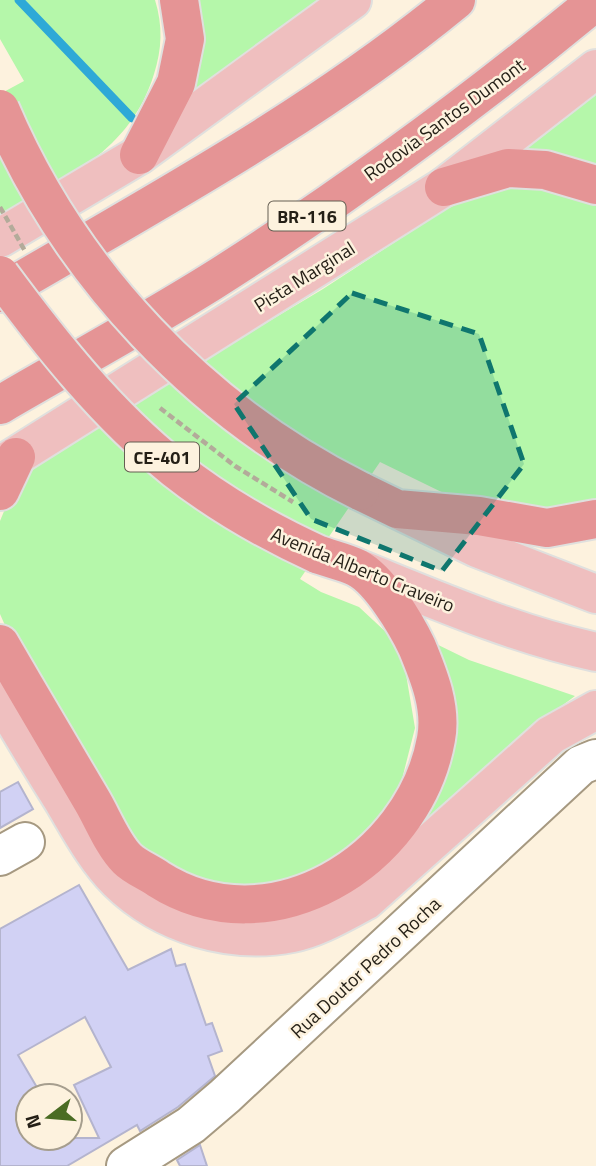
<svg xmlns="http://www.w3.org/2000/svg" width="596" height="1166" viewBox="0 0 596 1166" font-family="'Titillium Web',sans-serif">
	<rect width="100%" height="100%" fill="#fdf2de"/>
	<!-- green -->
	<g fill="#b5f7aa">
		<path d="M0,0h155c8,26 7,49 -1,74 -24,78 -89,104 -154,142v-122l24,-13 -24,-42z"/>
		<path d="M191,0h148l-163,110z"/>
		<path d="M596,93v72l-24,-7 -51,-5z"/>
		<path d="M524,184l72,14v305l-49,13 -83,-13 -84,-41 -80,117 21,13 38,15 29,27 16,28 11,66 -15,59 -20,32 -53,48 -75,23 -59,-10 -59,-37 -115,-186 -19,-43v-93l14,-34 18,-24 291,-174 144,-94z"/>
		<path d="M426,639l43,21 106,36 -67,50 -39,40 -90,80 34,-38z"/>
	</g>
	<g fill="none" stroke-linecap="round" stroke-linejoin="round">
		<!-- stream -->
		<path stroke="#2ea9d7" stroke-width="9" d="M19,0l113,118"/>
	</g>
	<!-- building -->
	<g fill="#d1d1f4" stroke="#b4b4ce" stroke-width="2" fill-rule="evenodd">
		<path d="M18,782l15,27 -33,19v-36z"/>
		<path d="M79,885l49,85 43,-21 5,17 9,-2 21,61 6,-2 10,28 -14,5 7,20 -37,31 -38,24 -3,-6 -70,41h-67v-237zM85,1017l26,50 -37,18 25,53h-71v-42h14l-24,-41z"/>
		<path d="M200,1145l7,21h-27l-3,-6z"/>
	</g>
	<g fill="none" stroke-linecap="round" stroke-linejoin="round">
		<!-- minor casing -->
		<g stroke="#a69981" stroke-width="42">
			<g id="minor">
				<path d="M0,856l25,-14"/>
				<path d="M126,1166l65,-41 34,-29 356,-331 15,-6"/>
			</g>
		</g>
		<!-- major casing -->
		<g stroke="#e0e0de" stroke-width="42">
			<g id="major">
				<path d="M0,238l139,-83 213,-155"/>
				<path d="M0,466l444,-279 152,-118"/>
				<path d="M399,510l78,38 119,46"/>
				<path d="M359,569c77,31 155,65 237,83"/>
				<path d="M0,696c21,36 42,71 64,106 16,27 32,57 54,79 45,44 113,64 174,52 25,-5 50,-20 73,-32l186,-166 45,-25"/>
			</g>
		</g>
		<!-- highway casing -->
		<g stroke="#e0e0de" stroke-width="42">
			<g id="highway">
				<path d="M139,155l37,-72 9,-44 -6,-39"/>
				<path d="M444,187l64,-19 37,2 51,15"/>
				<path d="M0,293c157,-92 315,-177 456,-293"/>
				<path d="M0,405c70,-41 142,-80 211,-123 134,-85 263,-180 385,-281"/>
				<path d="M0,491l16,-34"/>
				<path d="M360,491l37,18 82,7 68,12 49,-9"/>
				<path d="M0,644c30,52 61,104 91,155 11,18 21,45 36,60 8,8 21,13 31,20 111,71 256,-17 278,-140 6,-31 -7,-63 -19,-92 -11,-23 -37,-67 -60,-79 -12,-6 -27,-9 -40,-14"/>
			</g>
		</g>
		<!-- minor -->
		<use href="#minor" stroke="#fff" stroke-width="38"/>
		<!-- major -->
		<use href="#major" stroke="#efbfbf" stroke-width="38"/>
		<!-- highway -->
		<use href="#highway" stroke="#e59495" stroke-width="38"/>
		<!-- highway-bridge casing -->
		<g stroke="#e0e0de" stroke-width="42" stroke-linecap="butt">
			<g id="highway-bridge">
				<path d="M0,109c70,165 201,303 360,382"/>
				<path d="M0,275c51,69 107,140 175,194 43,34 92,62 142,85"/>
			</g>
		</g>
		<!-- path-bridge -->
		<g stroke="#b3ab9a" stroke-width="4.5" stroke-dasharray="7 3.5" stroke-linecap="butt">
			<path d="M0,207l25,44"/>
			<path d="M160,408l75,58 58,36"/>
		</g>
		<!-- highway-bridge -->
		<use href="#highway-bridge" stroke="#e59495" stroke-width="38"/>
	</g>
	<!-- marked area -->
	<path fill="#0f766e" fill-opacity="0.2" stroke="#0f766e" stroke-width="5" stroke-dasharray="14 9" stroke-linejoin="round" d="M352,293l127,41 45,130 -82,107 -131,-52 -77,-115z"/>
	<g text-anchor="middle" dominant-baseline="central" stroke-width="5" stroke-linejoin="round" paint-order="stroke">
		<!-- shield labels -->
		<g fill="#fdf2de" stroke="#655e52" stroke-width="2">
			<rect x="268.5" y="201.5" width="77" height="29" rx="5"/>
			<rect x="125" y="442.5" width="74" height="29" rx="5"/>
		</g>
		<g font-size="18" font-weight="bold" fill="#241f16">
			<text x="307" y="216">BR-116</text>
			<text x="162" y="457">CE-401</text>
		</g>
		<!-- street labels -->
		<g font-size="19" fill="#241f16" stroke="#fdf2de">
			<text transform="translate(444 119) rotate(-36)">Rodovia Santos Dumont</text>
			<text transform="translate(304 276) rotate(-32)">Pista Marginal</text>
			<text transform="translate(363 569) rotate(22)">Avenida Alberto Craveiro</text>
			<text transform="translate(365 967) rotate(-43)">Rua Doutor Pedro Rocha</text>
		</g>
	</g>
	<!-- north arrow -->
	<g transform="translate(49 1117) rotate(254)"><circle r="33" fill="#fdf2de" stroke="#a69e8e" stroke-width="2"/>
	<path d="M0-5L12 26L0 18L-12 26Z" fill="#4a6c23"/>
	<text y="-10" font-size="19" font-weight="bold" text-anchor="middle" fill="#241f16">N</text>
	</g>
</svg>
